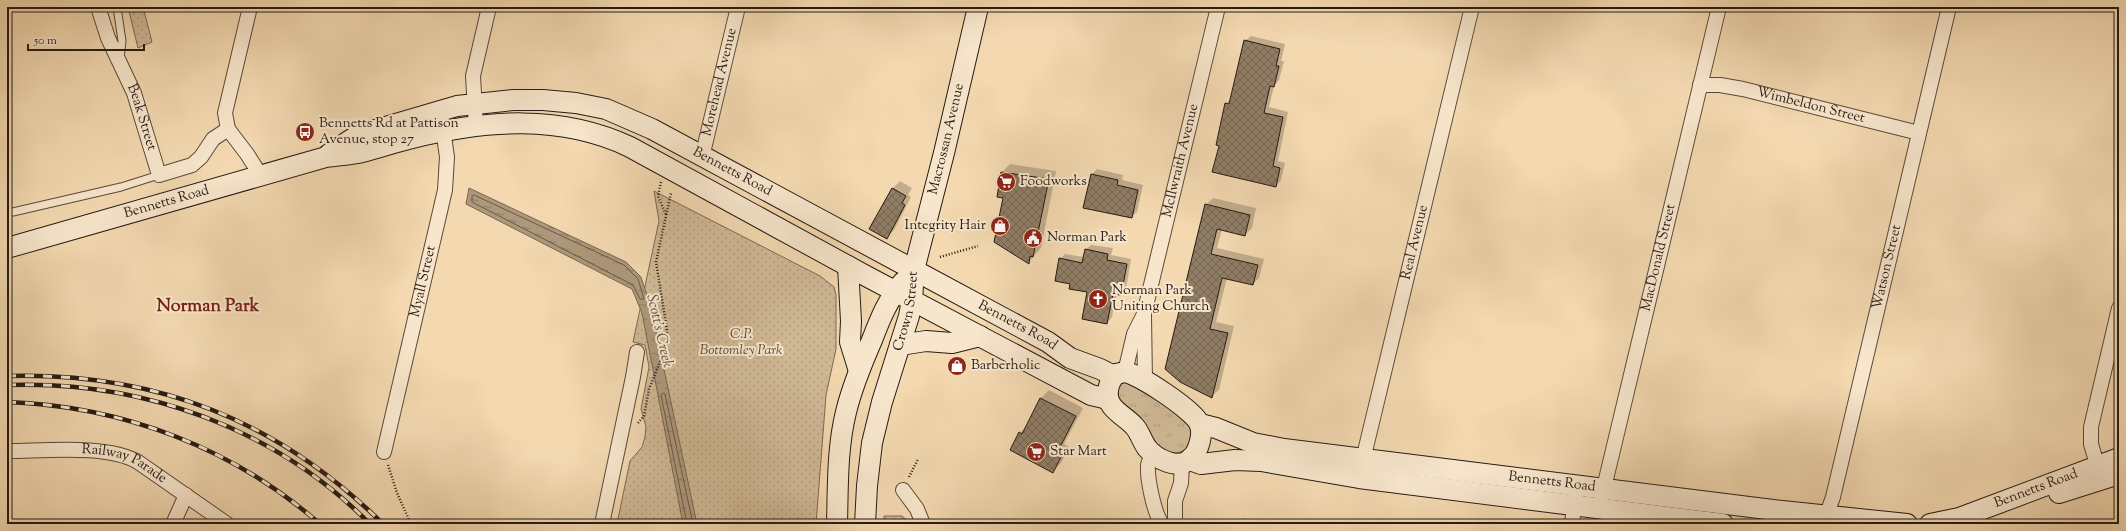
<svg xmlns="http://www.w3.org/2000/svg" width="2126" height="531" viewBox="0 0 2126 531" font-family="'Sorts Mill Goudy',serif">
	<defs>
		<pattern id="grass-tufts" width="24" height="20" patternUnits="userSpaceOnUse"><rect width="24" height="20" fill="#d0b895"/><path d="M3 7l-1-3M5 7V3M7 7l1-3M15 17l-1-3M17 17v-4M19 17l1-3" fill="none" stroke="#b29e80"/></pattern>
		<pattern id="park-dots" width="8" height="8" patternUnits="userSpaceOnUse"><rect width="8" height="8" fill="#d0b895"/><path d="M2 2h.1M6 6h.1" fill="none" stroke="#b29e80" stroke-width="1.8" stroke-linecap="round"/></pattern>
		<pattern id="water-ripples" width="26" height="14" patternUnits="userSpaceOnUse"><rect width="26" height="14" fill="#ad987b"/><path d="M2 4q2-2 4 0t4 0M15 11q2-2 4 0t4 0" fill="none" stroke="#8d7b64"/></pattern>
		<pattern id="building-cross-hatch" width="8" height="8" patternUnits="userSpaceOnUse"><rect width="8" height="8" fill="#907d65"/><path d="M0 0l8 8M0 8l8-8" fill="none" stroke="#756652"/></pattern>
	</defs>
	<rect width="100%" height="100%" fill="#f3d8b0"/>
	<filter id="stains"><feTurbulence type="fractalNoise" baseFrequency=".005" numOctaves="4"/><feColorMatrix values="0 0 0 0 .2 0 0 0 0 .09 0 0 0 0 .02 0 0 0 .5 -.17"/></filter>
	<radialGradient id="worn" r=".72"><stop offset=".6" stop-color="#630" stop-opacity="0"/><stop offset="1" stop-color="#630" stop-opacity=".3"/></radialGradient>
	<!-- grass -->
	<path fill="url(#grass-tufts)" stroke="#7a6a54" d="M1130,381l56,38 7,10 -2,16c-10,9 -15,9 -27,7l-47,-53c0,-11 1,-16 13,-18z"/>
	<!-- park -->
	<g fill="url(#park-dots)" stroke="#7a6a54">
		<path d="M128,7h15l9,35 -14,6z"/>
		<path d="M654,191l166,85 14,11 2,8v54l-10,46 -10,129h-199l13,-63 12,-14 3,-10 1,-10 -5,-18 8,-42 -4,-22 -12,-3 26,-121z"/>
		<path d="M884,516h18l9,8h-27z"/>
	</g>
	<!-- water -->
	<path fill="url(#water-ripples)" stroke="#776651" d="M469,188l157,74 15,15 9,27 47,220h-14l-41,-211 -10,-24 -166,-85z"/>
	<!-- shadow -->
	<g fill="#0003">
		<path d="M1251,36l34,8 -4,17h3l-5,19 -5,6 -5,21 19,5 -10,49 7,2 -4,17 -5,6 -56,-41 6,-41 5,-6 14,-57z"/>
		<path d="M1010,164l46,7 -15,77 -12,14 -25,-65 -2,-25z"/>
		<path d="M1097,169l26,6 -1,5 21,5 -6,27 -6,5 -39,-43z"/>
		<path d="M900,181l12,7 -4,7 3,2 -17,33 -7,7 -16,-8 22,-41z"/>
		<path d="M1213,198l43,10 -4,20 -7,7 -23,-6 -5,19 47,11 -5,19 -6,6 -26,-6 -11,44 18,4 -15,64 -7,6 -32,-15 26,-176z"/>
		<path d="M1091,245l22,3 -2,7 20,4 -5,30 -6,5 -3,-1 -5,24 -5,6 -19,-32 -17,-8 -11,-24 5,-5 19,3 1,-7z"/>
		<path d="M1049,390l34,18 -19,36 5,3 -8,16 -8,8 -33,-38 7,-7 14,-28z"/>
		<path d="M1242,518l30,5v1h-36z"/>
	</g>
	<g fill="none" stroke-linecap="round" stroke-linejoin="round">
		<!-- shore -->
		<g stroke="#695a47" stroke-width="1">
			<path d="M474,195l150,70 14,14 6,20h-4l-7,-14 -161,-83v-6z"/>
			<path d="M687,524l-26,-129 2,-2 2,1 28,130"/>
		</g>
	</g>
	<!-- building -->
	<g fill="url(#building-cross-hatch)" stroke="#251b13">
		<path d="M1244,40l36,9 -4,17h3l-5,21 -4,-1 -6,27 19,4 -10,49 7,2 -4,19 -64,-15 7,-26 -3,-1 9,-42 4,1z"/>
		<path d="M1001,172l48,7 -16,78 -3,-1 -1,8 -35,-22 9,-44 -6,-1z"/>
		<path d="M1091,174l27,6 -1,5 21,5 -6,28 -49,-10z"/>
		<path d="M892,188l14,8 -4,7 3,2 -18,34 -18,-10z"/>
		<path d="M1205,204l45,11 -5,21 -28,-7 -6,25 47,11 -5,20 -31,-7 -12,51 18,4 -16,65 -32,-16 -15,-13z"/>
		<path d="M1085,249l23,5 -1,6 20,4 -6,31 -8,-1 -6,30 -25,-5 5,-27 -18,-3 1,-5 -15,-3 4,-23 23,5z"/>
		<path d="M1040,398l36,18 -19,37 5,2 -9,18 -43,-23 9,-18 3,2z"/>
	</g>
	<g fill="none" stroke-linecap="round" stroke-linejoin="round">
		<!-- lane casing -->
		<g stroke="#584a3a" stroke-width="9">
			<g id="lane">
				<path d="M117,7l5,34 -2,17"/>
				<path d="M13,212l108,-25 38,-12"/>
			</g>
		</g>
		<!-- street casing -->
		<g stroke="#584a3a" stroke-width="16">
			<g id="street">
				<path id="s1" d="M98,7l10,31 26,55 25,82 33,-10 9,-8 12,-18 15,-10"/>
				<path d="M250,7l-25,106 3,16 19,25 14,22"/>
				<path id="s2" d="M1700,85h20l23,4 176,44"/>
				<path d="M476,127l-3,-51 16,-69"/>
				<path id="s3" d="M702,157l36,-150"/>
				<path d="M1144,316l1,65"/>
				<path id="s4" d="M1125,372l9,-38 10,-20 74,-307"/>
				<path id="s5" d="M7,451c37,0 100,-7 131,11l89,62"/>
				<path id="s6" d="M384,452l61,-262 2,-33 -5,-35"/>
				<path d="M1152,453c-1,4 -3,8 -4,12 -1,14 6,48 14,59"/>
				<path id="s7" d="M1361,468l111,-461"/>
				<path d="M2100,475l-9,-31v-17l28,-119"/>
				<path d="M903,490l14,19 6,15"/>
				<path id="s8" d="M1602,496l117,-489"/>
				<path id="s9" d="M1821,522l7,-11 5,-14 116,-490"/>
				<path d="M173,524l13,-29"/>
				<path d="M602,524l31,-147 4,-25"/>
				<path d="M1175,524v-23l6,-18 1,-20"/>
				<path d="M1572,524l3,-27"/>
			</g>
		</g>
		<!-- secondary casing -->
		<g stroke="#251b13" stroke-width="22">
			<g id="secondary">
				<path id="s10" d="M329,154l29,-19 99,-29 56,-6h30l33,3 30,6 46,20 262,141 134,72 22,16 30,11 14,7"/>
				<path id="s11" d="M7,248l319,-91c11,-2 24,-2 36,-5 17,-4 33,-10 50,-14 73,-18 149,-24 218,9l238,130 223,118 17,4"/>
				<path d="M848,266l3,55 -1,21 9,29"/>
				<path d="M900,345l26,-4 26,2 28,-7"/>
				<path d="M1125,372c14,2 68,38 74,51 5,10 0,29 -9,36 -12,12 -35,-1 -43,-11 -5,-7 -7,-15 -12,-21 -10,-12 -30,-18 -27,-37 1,-6 4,-12 8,-16z"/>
				<path id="s12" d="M1200,424l16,4 37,15 31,6 498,62 125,13"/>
				<path d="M1190,460l11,4 34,-4 26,1 98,17 364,46"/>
				<path d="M2059,493l60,-19"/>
				<path d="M837,524c1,-37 0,-76 9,-112 6,-25 16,-49 26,-72 8,-21 16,-41 31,-58"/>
				<path id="s13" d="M865,524l2,-38 5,-43 10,-41 27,-86 3,-16 2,-30 30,-117 34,-146"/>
				<path id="s14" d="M1930,524l29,-6 160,-60"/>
			</g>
		</g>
		<!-- path -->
		<g stroke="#251b13" stroke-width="2.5" stroke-dasharray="1 2" stroke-linecap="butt">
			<path d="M661,182l-3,14 8,19"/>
			<path d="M940,257l38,-11"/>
			<path d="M638,423l6,-7 5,-27 17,-42 1,-17 -11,-68 15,-69"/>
			<path d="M388,465l9,28 14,31"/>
			<path d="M909,477l9,-18"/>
		</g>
		<!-- lane -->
		<use href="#lane" stroke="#f7e6cc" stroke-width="7"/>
		<!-- street -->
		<use href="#street" stroke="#f7e6cc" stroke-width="14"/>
		<!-- secondary -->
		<use href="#secondary" stroke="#f7e6cc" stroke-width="20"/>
		<!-- rail casing -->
		<g stroke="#251b13" stroke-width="4.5">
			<g id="rail">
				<path d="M7,376c148,-4 271,44 376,148"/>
				<path d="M7,385c135,-5 268,43 363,139"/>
				<path d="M7,402c116,4 226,46 313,122"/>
			</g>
		</g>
		<!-- rail -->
		<use href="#rail" stroke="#f7e6cc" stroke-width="3" stroke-dasharray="9" stroke-linecap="butt"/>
	</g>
	<!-- icons -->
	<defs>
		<g id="bus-disc" transform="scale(1)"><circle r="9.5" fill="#8f2418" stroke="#f7e6cc"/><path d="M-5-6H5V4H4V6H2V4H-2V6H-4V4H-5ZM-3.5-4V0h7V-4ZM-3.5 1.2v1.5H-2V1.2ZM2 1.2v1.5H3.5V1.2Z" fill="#fff"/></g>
		<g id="supermarket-disc" transform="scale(1)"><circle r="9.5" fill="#8f2418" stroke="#f7e6cc"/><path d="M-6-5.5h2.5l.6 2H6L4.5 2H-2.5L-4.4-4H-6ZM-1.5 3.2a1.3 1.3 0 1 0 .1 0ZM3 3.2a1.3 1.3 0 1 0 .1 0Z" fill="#fff"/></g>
		<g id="shop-disc" transform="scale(1)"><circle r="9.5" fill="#8f2418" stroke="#f7e6cc"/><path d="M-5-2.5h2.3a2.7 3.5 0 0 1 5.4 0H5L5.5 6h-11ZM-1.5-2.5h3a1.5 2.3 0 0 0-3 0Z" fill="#fff"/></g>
		<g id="civic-disc" transform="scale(1)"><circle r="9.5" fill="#8f2418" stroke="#f7e6cc"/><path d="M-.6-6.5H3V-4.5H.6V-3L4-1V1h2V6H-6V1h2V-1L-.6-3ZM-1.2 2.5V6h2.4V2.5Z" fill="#fff"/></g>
		<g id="church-disc" transform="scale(1)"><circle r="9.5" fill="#8f2418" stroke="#f7e6cc"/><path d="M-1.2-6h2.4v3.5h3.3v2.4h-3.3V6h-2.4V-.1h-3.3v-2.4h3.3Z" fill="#fff"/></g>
	</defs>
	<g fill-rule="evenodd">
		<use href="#bus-disc" x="305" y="132"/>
		<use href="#supermarket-disc" x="1006" y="182"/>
		<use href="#shop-disc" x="1000" y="226"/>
		<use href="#civic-disc" x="1033" y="238"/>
		<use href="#church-disc" x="1098" y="299"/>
		<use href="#shop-disc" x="957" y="366"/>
		<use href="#supermarket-disc" x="1036" y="452"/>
	</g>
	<g text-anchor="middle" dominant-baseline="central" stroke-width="4" stroke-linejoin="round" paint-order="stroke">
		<!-- street labels -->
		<g font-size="14" fill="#251b13" stroke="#f7e6cc">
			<text stroke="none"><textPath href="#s3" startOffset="77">Morehead Avenue</textPath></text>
			<text stroke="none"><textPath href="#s2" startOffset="113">Wimbeldon Street</textPath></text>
			<text stroke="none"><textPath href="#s1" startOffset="119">Beak Street</textPath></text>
			<text stroke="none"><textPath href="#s13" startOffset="395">Macrossan Avenue</textPath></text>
			<text stroke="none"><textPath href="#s4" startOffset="219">McIlwraith Avenue</textPath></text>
			<text stroke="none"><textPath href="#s10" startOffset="429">Bennetts Road</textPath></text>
			<text stroke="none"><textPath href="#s11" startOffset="166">Bennetts Road</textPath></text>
			<text stroke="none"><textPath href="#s7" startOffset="232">Real Avenue</textPath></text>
			<text stroke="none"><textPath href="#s8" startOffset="245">MacDonald Street</textPath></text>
			<text stroke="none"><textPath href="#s9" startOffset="264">Watson Street</textPath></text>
			<text stroke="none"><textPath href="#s6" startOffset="175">Myall Street</textPath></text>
			<text stroke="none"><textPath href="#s13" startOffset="218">Crown Street</textPath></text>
			<text stroke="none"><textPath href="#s10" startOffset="753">Bennetts Road</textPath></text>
			<text stroke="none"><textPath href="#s5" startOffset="120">Railway Parade</textPath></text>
			<text stroke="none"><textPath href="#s12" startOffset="358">Bennetts Road</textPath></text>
			<text stroke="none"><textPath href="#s14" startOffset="112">Bennetts Road</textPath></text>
		</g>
		<!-- poi labels -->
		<g font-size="14" fill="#251b13" stroke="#f7e6cc" text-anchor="start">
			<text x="319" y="124">Bennetts Rd at Pattison<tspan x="319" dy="16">Avenue, stop 27</tspan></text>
			<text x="1020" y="182">Foodworks</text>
			<text x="986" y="226" text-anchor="end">Integrity Hair</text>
			<text x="1047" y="238">Norman Park</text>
			<text x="1112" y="291">Norman Park<tspan x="1112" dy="16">Uniting Church</tspan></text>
			<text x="971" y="366">Barberholic</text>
			<text x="1050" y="452">Star Mart</text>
		</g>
		<!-- park labels -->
		<g font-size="14" font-style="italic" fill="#584a3a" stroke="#f7e6cc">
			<text x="741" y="335">C.P.<tspan x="741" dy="16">Bottomley Park</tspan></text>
		</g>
		<!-- water labels -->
		<g font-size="15" font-style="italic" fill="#5b4d3d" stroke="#f7e6cc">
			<text transform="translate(659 331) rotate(77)">Scott's Creek</text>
		</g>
		<!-- district labels -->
		<g font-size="18" font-weight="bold" fill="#7a1f14" stroke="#f7e6cc">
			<text x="208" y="307">Norman Park</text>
		</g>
	</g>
	<!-- margin -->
	<rect width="2126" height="531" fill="none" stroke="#f3d8b0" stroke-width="24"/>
	<rect x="8" y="8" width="2110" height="515" fill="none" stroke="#251b13" stroke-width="2"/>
	<rect x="12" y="12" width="2102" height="507" fill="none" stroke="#251b13"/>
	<!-- scale -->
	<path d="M28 44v6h116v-6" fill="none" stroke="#251b13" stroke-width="2"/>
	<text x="34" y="44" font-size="12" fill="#251b13" stroke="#f7e6cc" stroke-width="3" paint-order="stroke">50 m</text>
	<rect width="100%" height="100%" filter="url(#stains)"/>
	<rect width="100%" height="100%" fill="url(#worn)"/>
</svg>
